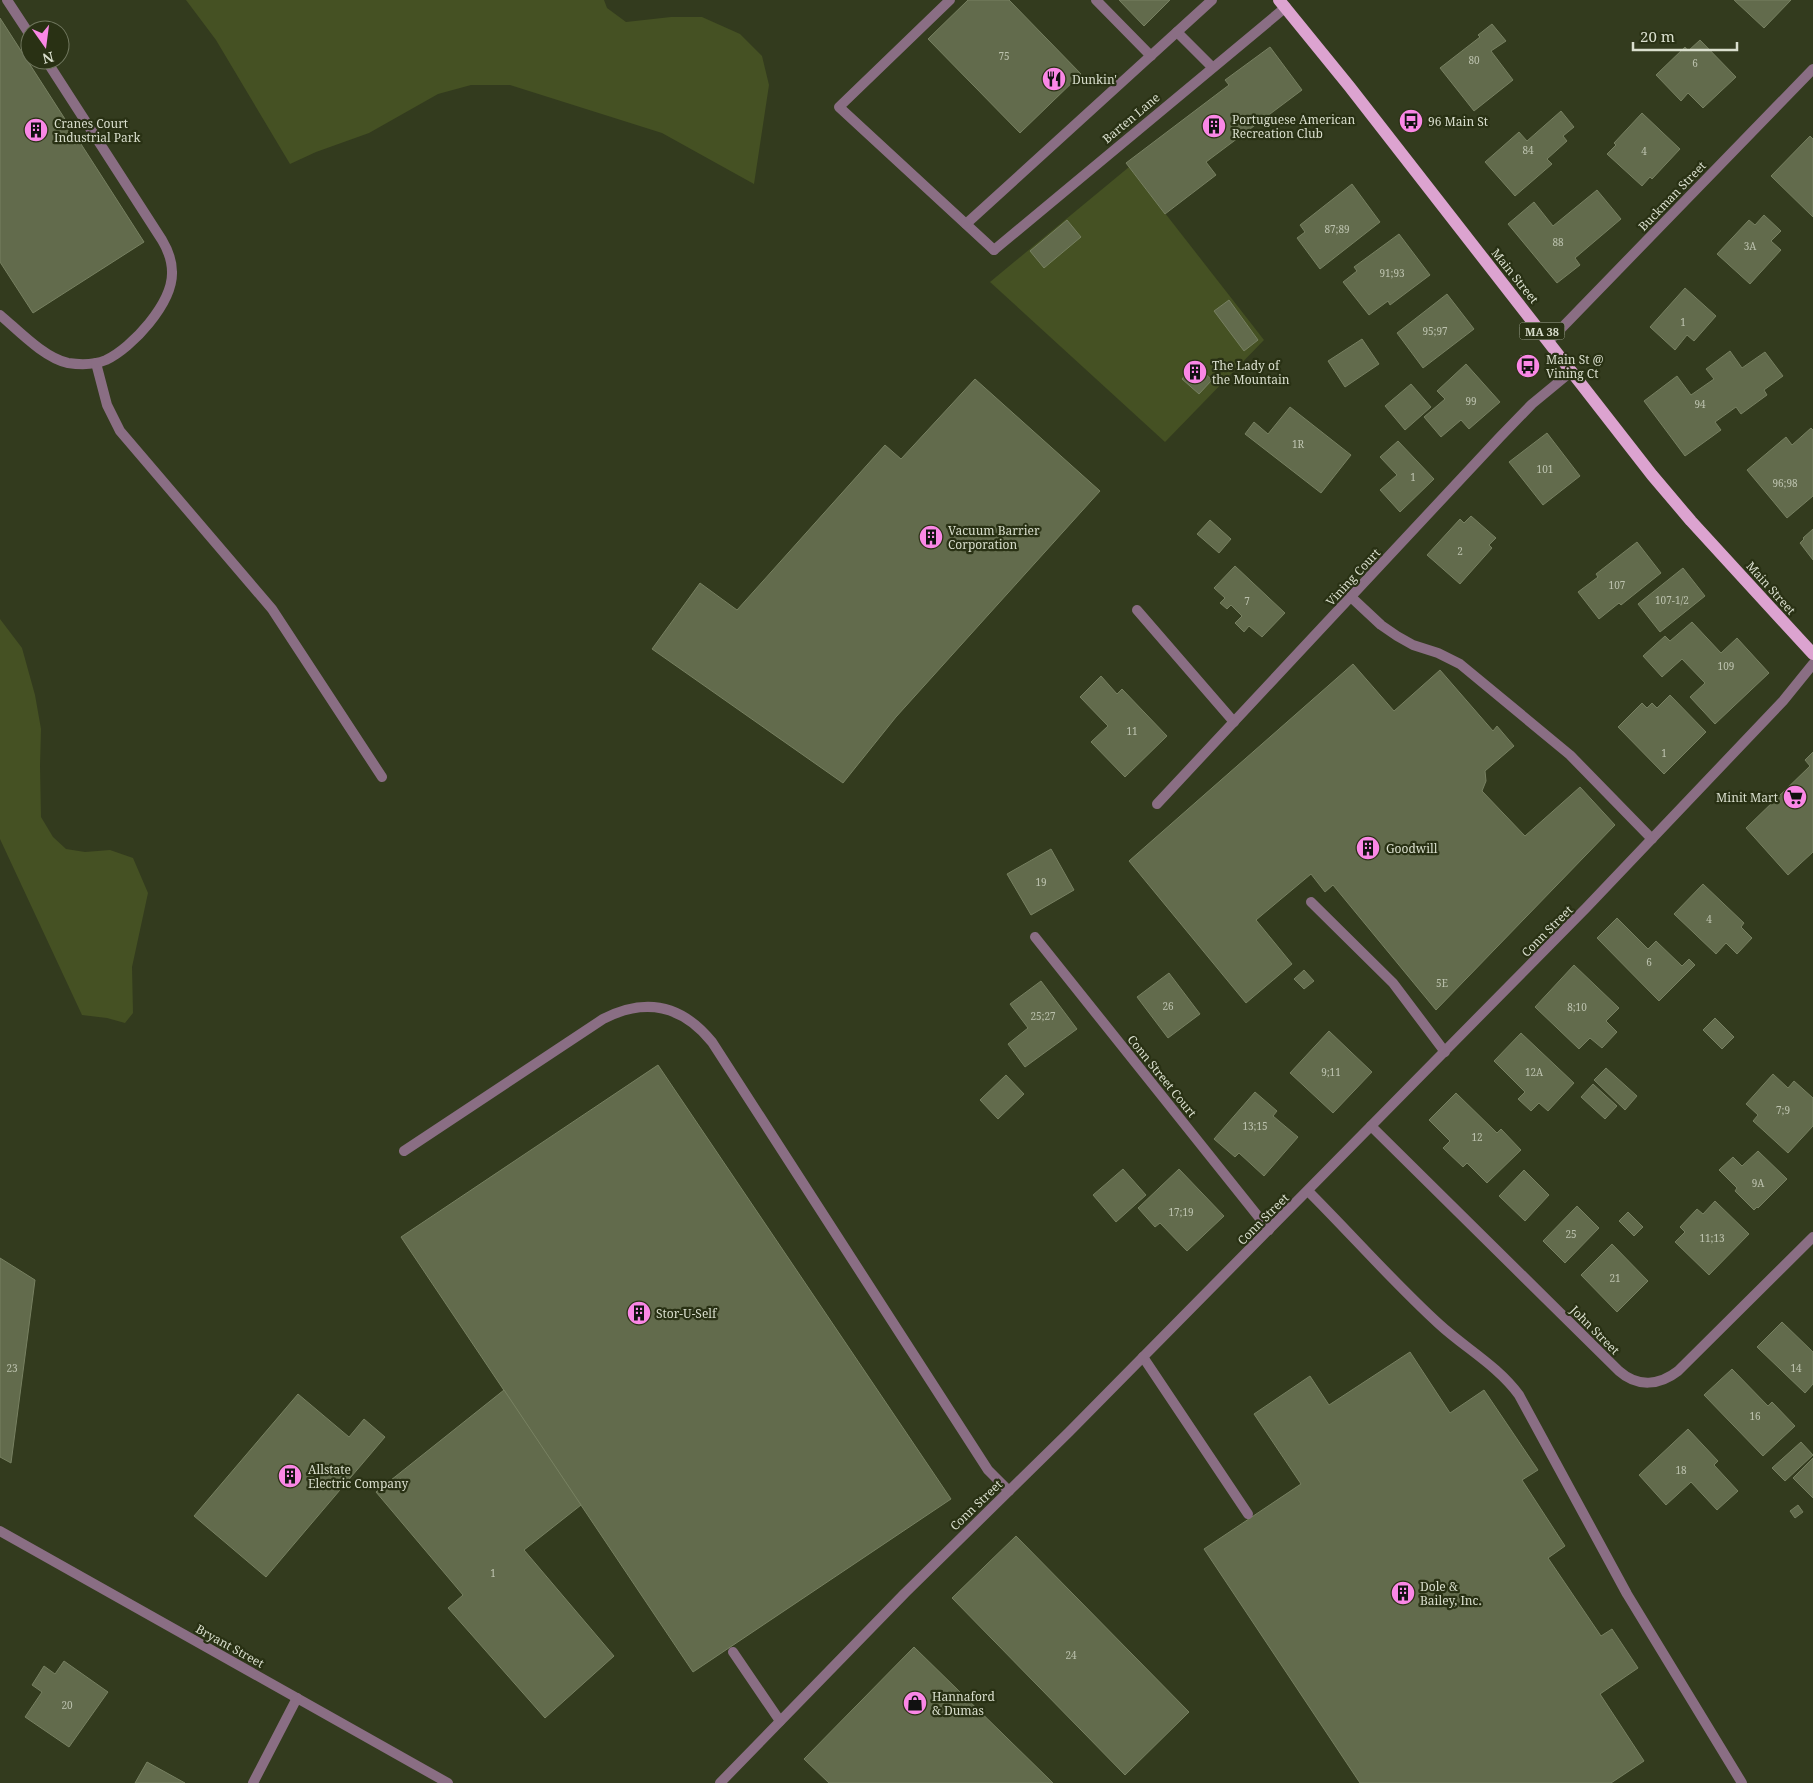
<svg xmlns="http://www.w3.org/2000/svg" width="1813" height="1783" viewBox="0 0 1813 1783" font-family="'Noto Serif',serif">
	<rect width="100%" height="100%" fill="#333b1e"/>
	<!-- green -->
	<g fill="#455123">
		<path d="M186,0h418l3,8 19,14 45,-5h31l38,17 22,22 7,29 -15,99 -92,-51 -152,-48h-39l-33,9 -69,39 -53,19 -26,12 -74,-124z"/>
		<path d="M1129,167l135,173 -99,102 -175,-160z"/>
		<path d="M0,619l22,29 13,47 6,34 -1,37 1,51 12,20 13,12 19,3 25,-2 23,8 15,35 -16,74 1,46 -8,10 -18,-5 -25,-3 -82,-176z"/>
	</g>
	<!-- building -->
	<g fill="#626b4c" stroke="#778061">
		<path d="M968,0h41l72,74 -61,59 -92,-94z"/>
		<path d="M1119,0h51l-26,26z"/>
		<path d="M1734,0h57l-27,28z"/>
		<path d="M0,18l144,224 -111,71 -33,-51z"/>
		<path d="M1492,24l14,17 -15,10 22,29 -39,31 -34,-43 40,-31 -2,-2z"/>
		<path d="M1700,40l36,37 -33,31 -15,-15 -7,8 -25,-26 29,-28 3,4z"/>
		<path d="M1270,47l32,43 -96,72 10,13 -51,39 -39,-51 103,-78 -4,-5z"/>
		<path d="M1561,111l13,16 -11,9 4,5 -20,18 5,5 -37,32 -30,-34 34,-30 8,9z"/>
		<path d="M1642,113l38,36 -28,30 -2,-2 -8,9 -35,-32 9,-9 -2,-2z"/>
		<path d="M1810,136l3,3v78l-42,-41z"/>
		<path d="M1352,184l28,38 -60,47 -23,-31 8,-6 -5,-7z"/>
		<path d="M1597,190l24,29 -46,39 5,7 -23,18 -49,-59 26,-22 19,24z"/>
		<path d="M1764,215l17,16 -10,10 10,9 -31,34 -33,-30 32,-34 6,5z"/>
		<path d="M1067,220l14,17 -37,31 -14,-17z"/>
		<path d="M1399,234l31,41 -40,30 -2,-4 -19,14 -26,-33 14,-11 -3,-4z"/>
		<path d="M1685,288l31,28 -22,25 -7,-6 -12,15 -25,-23z"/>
		<path d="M1447,294l27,35 -51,39 -26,-35z"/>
		<path d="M1229,300l29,40 -14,11 -30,-40z"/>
		<path d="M1362,339l17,25 -34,23 -17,-26z"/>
		<path d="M1730,351l12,17 23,-16 18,24 -19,14 3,5 -26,19 -5,-7 -21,15 6,8 -36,26 -41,-55 33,-25 14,19 23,-16 -8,-10z"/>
		<path d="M1194,364l18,16 -13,14 -17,-15z"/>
		<path d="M1466,364l34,38 -31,27 -8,-9 -20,17 -17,-20 21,-18 -8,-8z"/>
		<path d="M975,379l125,112 -204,226 -53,66 -191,-134 48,-66 37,27 148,-165 16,14z"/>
		<path d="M1411,384l20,23 -26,23 -20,-24z"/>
		<path d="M1290,407l61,48 -30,38 -76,-59 9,-12 14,12z"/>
		<path d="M1811,428l2,2v66l-26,22 -40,-48 39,-33 6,8z"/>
		<path d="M1547,433l33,43 -37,29 -34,-43z"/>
		<path d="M1398,441l36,38 -34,33 -20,-22 17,-15 -17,-18z"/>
		<path d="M1471,516l25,22 -7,7 3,3 -32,36 -33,-29 33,-36 4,4z"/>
		<path d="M1210,520l21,19 -12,14 -22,-19z"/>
		<path d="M1813,529v31l-13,-17 4,-4 -1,-1z"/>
		<path d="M1637,542l24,31 -40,32 -2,-2 -20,16 -21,-27 20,-15 -2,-3z"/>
		<path d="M1235,566l50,47 -23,24 -13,-11 -5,6 -9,-9 7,-7 -11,-11 -4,4 -7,-6 5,-5 -11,-10z"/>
		<path d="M1683,568l22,28 -45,36 -22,-28z"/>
		<path d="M1692,622l29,31 16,-15 32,35 -54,51 -25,-27 15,-14 -23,-24 -20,18 -19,-21 22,-20 5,5z"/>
		<path d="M1353,664l41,47 46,-41 53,61 4,-5 17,20 -29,25 1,10 -4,10 43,45 55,-49 35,38 -179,185 -103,-125 -8,7 -14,-18 -55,46 36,44 -46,39 -117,-142z"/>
		<path d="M1101,676l16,18 5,-5 45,47 -42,41 -34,-35 17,-16 -28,-29z"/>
		<path d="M1670,695l36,37 -42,42 -46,-47 24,-24 5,5 5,-5 5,5z"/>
		<path d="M1813,752v100l-25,23 -42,-47 64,-62 -5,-6z"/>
		<path d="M1051,849l23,41 -43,25 -24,-41z"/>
		<path d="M1703,884l41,39 -3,4 11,11 -15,16 -11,-11 -10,11 -42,-40z"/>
		<path d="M1617,918l31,31 8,-8 26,25 7,-7 6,6 -36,36 -62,-63z"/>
		<path d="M1574,965l45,43 -13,13 11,11 -15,16 -12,-10 -11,11 -44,-42z"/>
		<path d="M1304,970l10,11 -10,8 -10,-10z"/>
		<path d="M1169,973l31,41 -32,24 -31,-41z"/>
		<path d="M1041,981l36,48 -52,38 -17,-23 20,-16 -18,-24z"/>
		<path d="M1715,1018l19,19 -12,12 -19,-19z"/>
		<path d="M1329,1031l43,41 -39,41 -43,-40z"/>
		<path d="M1521,1033l53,50 -26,28 -9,-8 -8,8 -13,-12 7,-7 -31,-31z"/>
		<path d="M658,1065l293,434 -258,173 -292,-435z"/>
		<path d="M1606,1068l31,28 -12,14 -31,-30z"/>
		<path d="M1773,1074l15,14 6,-7 19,17v28l-25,27 -35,-32 5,-6 -12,-11z"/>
		<path d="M1006,1075l18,19 -26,25 -18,-19z"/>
		<path d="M1593,1084l24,22 -12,13 -24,-22z"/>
		<path d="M1255,1092l22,19 -4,5 25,21 -34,39 -25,-23 -4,4 -21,-18z"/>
		<path d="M1456,1093l41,40 4,-4 20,21 -34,33 -20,-20 -4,4 -20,-19 7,-7 -21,-21z"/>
		<path d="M1758,1151l29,28 -29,29 -1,-1 -3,3 -19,-19 2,-3 -18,-18 14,-13 9,9z"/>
		<path d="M1123,1169l23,26 -30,27 -23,-27z"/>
		<path d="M1179,1169l45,47 -37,35 -27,-28 -5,4 -17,-19z"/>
		<path d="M1524,1170l25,25 -24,26 -26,-25z"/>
		<path d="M1715,1201l34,33 -40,41 -34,-33 10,-10 -5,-5 17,-18 6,5z"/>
		<path d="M1577,1206l22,22 -34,35 -22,-22z"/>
		<path d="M1628,1212l15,15 -9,9 -15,-15z"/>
		<path d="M1612,1244l36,37 -31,31 -36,-37z"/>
		<path d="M0,1258l35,22 -24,183 -11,-6z"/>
		<path d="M1782,1322l31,30v32l-8,9 -48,-46z"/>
		<path d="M1410,1352l40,61 34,-23 54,80 -16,10 43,66 -17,12 53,78 11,-7 26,39 -38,26 44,67 -33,22h-251l-156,-234 97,-65 -47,-70 56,-38 19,29z"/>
		<path d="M1732,1369l36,37 4,-4 23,24 -32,30 -59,-61z"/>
		<path d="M504,1390l77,115 -57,45 90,106 -69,62 -97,-110 15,-13 -87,-103z"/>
		<path d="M298,1394l51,43 15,-18 21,18 -119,140 -72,-61z"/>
		<path d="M1688,1429l30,32 -4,4 24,26 -21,19 -26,-28 -25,23 -27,-30z"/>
		<path d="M1801,1442l12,13 -28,26 -13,-13z"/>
		<path d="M1813,1458v40l-20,-20z"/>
		<path d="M1798,1505l5,7 -8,6 -5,-7z"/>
		<path d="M1016,1536l173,176 -64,63 -173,-177z"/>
		<path d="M914,1647l139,136h-224l-25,-24z"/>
		<path d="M64,1661l44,31 -39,55 -44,-30 17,-25 -10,-7 12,-19 11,8z"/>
		<path d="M147,1762l38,21h-50z"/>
	</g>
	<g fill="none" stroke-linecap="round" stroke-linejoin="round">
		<!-- lane -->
		<g stroke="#8a6e84" stroke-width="10">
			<path d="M7,0l23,35"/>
			<path d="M950,0l-111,107 155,143"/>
			<path d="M1096,0l55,56"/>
			<path d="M1177,32l35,35"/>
			<path d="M966,224l246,-224"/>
			<path d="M0,315c18,15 44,43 68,48 13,2 26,2 38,-3 26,-12 67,-57 66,-88 0,-12 -4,-22 -10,-32l-116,-180"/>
			<path d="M96,363l11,42 13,26 152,178 110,168"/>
			<path d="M1351,597l30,28 16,11 16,9 25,8 22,11 110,91 82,84"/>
			<path d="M1137,610l97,112"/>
			<path d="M1311,902l82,81 52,69"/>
			<path d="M404,1151l199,-132c43,-22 79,-14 109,23l276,428 21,21"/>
			<path d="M1308,1191c44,44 86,92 131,133 26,24 59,42 80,71l108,199 115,189"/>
			<path d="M1143,1357l105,157"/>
			<path d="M733,1652l47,69"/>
		</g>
		<!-- street -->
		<g stroke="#8a6e84" stroke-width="10">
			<path d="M994,250l292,-243"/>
			<path d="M1549,341l264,-272"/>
			<path d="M1157,804l343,-367 32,-33 40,-33"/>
			<path d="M1035,937l234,293"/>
			<path d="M1371,1126l248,245c19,17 41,14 59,0l135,-134"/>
			<path d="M0,1531l448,252"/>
			<path d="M253,1783l44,-85"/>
			<path d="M720,1783l185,-190 164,-161 517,-524 197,-207 30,-37"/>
		</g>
		<!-- primary -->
		<path stroke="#dca3d0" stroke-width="12" d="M1279,0l70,86 303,389 39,46 122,133"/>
	</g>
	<!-- icons -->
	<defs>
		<g id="restaurant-disc" transform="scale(1.25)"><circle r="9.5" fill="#fa87e6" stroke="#293114"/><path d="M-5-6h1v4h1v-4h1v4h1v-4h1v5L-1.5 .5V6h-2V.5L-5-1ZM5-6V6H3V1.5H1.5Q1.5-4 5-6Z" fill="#111"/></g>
		<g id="bus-disc" transform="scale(1.25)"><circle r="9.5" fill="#fa87e6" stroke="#293114"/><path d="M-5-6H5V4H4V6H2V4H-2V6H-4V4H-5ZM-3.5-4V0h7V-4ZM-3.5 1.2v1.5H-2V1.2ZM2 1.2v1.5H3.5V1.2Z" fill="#111"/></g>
		<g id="building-disc" transform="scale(1.25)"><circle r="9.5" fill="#fa87e6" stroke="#293114"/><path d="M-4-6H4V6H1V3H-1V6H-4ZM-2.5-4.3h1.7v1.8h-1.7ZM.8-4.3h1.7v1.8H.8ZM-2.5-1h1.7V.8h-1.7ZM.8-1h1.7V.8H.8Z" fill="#111"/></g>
		<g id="supermarket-disc" transform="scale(1.25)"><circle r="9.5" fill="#fa87e6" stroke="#293114"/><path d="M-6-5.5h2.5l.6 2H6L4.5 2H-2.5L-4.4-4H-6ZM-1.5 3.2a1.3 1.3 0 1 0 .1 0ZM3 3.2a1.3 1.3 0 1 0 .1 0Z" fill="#111"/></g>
		<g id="shop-disc" transform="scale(1.25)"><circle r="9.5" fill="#fa87e6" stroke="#293114"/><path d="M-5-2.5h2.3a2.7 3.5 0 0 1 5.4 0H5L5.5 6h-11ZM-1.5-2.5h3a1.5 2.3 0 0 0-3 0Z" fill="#111"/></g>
	</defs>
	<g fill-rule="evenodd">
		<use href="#restaurant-disc" x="1054" y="79"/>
		<use href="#bus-disc" x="1411" y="121"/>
		<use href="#building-disc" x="1214" y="126"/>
		<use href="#building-disc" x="36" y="130"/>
		<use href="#bus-disc" x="1528" y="366"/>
		<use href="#building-disc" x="1195" y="372"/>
		<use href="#building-disc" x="931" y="537"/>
		<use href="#supermarket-disc" x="1795" y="797"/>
		<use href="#building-disc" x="1368" y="848"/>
		<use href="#building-disc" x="639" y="1313"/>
		<use href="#building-disc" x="290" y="1476"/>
		<use href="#building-disc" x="1403" y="1593"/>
		<use href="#shop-disc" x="915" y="1703"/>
	</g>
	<g text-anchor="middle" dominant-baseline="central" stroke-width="4.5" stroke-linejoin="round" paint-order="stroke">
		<!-- number labels -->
		<g font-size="10" fill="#bcc2ae">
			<text x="1004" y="56">75</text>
			<text x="1474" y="60">80</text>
			<text x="1695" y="63">6</text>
			<text x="1528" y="150">84</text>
			<text x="1644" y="151">4</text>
			<text x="1337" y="229">87;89</text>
			<text x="1558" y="242">88</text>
			<text x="1750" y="246">3A</text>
			<text x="1392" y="273">91;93</text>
			<text x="1683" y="322">1</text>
			<text x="1435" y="331">95;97</text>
			<text x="1471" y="401">99</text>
			<text x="1700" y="404">94</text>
			<text x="1298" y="444">1R</text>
			<text x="1545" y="469">101</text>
			<text x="1413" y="477">1</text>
			<text x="1785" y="483">96;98</text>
			<text x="1460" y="551">2</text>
			<text x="1617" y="585">107</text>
			<text x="1672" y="600">107-1/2</text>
			<text x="1247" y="601">7</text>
			<text x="1726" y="666">109</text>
			<text x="1132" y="731">11</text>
			<text x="1664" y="753">1</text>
			<text x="1041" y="882">19</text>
			<text x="1709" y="919">4</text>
			<text x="1649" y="962">6</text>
			<text x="1442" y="983">5E</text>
			<text x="1168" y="1006">26</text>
			<text x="1577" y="1007">8;10</text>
			<text x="1043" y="1016">25;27</text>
			<text x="1331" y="1072">9;11</text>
			<text x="1534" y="1072">12A</text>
			<text x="1783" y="1110">7;9</text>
			<text x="1255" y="1126">13;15</text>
			<text x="1477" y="1137">12</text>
			<text x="1758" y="1183">9A</text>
			<text x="1181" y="1212">17;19</text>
			<text x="1571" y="1234">25</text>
			<text x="1712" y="1238">11;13</text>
			<text x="1615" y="1278">21</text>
			<text x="12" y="1368">23</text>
			<text x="1796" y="1368">14</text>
			<text x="1755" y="1416">16</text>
			<text x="1681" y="1470">18</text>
			<text x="493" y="1573">1</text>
			<text x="1071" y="1655">24</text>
			<text x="67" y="1705">20</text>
		</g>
		<!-- shield labels -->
		<rect fill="#293114" stroke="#a5ab96" stroke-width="1" x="1519.5" y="322.5" width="45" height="17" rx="4"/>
		<g font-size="11" font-weight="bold" fill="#dadfce">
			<text x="1542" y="331">MA 38</text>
		</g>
		<!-- poi labels -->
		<g font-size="12" fill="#dadfce" stroke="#293114" text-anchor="start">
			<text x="1072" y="79">Dunkin'</text>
			<text x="1232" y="119">Portuguese American<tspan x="1232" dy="14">Recreation Club</tspan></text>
			<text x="1428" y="121">96 Main St</text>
			<text x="54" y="123">Cranes Court<tspan x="54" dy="14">Industrial Park</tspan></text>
			<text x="1546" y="359">Main St @<tspan x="1546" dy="14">Vining Ct</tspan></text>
			<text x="1212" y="365">The Lady of<tspan x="1212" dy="14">the Mountain</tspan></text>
			<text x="948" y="530">Vacuum Barrier<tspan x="948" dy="14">Corporation</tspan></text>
			<text x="1778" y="797" text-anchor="end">Minit Mart</text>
			<text x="1386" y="848">Goodwill</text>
			<text x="656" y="1313">Stor-U-Self</text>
			<text x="308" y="1469">Allstate<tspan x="308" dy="14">Electric Company</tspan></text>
			<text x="1420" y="1586">Dole &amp;<tspan x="1420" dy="14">Bailey, Inc.</tspan></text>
			<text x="932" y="1696">Hannaford<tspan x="932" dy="14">&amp; Dumas</tspan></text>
		</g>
		<!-- street labels -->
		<g font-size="12" fill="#dadfce" stroke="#293114">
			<text transform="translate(1131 118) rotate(-40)">Barten Lane</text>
			<text transform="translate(1672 196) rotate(-46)">Buckman Street</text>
			<text transform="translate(1515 276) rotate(51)">Main Street</text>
			<text transform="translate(1353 577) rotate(-47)">Vining Court</text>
			<text transform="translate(1771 588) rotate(48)">Main Street</text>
			<text transform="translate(1547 931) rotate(-45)">Conn Street</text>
			<text transform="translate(1162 1076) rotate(51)">Conn Street Court</text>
			<text transform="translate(1263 1219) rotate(-45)">Conn Street</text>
			<text transform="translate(1595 1330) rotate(45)">John Street</text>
			<text transform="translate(976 1505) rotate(-44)">Conn Street</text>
			<text transform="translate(230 1646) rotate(29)">Bryant Street</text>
		</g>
	</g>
	<!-- north arrow -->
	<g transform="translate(45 45) rotate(166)"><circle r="24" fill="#293114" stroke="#70775e"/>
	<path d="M0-4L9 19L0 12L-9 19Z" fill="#fa87e6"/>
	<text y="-8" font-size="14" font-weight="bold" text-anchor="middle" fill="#dadfce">N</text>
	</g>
	<!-- scale -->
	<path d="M1633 42v8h104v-8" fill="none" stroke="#dadfce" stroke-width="2.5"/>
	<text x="1640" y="42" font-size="15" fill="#dadfce" stroke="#293114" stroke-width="4" paint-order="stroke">20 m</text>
</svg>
